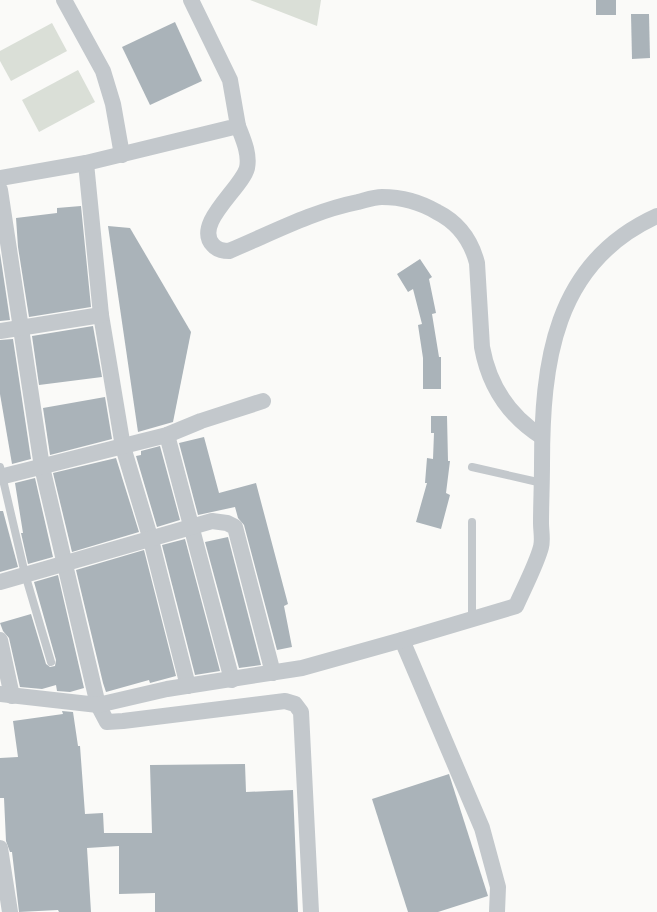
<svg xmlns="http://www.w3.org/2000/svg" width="657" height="912" viewBox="0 0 657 912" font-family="'Archivo Narrow',sans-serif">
	<rect width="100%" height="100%" fill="#fafaf8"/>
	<!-- green -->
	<g fill="#dadfd7">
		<path d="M250,0h71l-4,26z"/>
		<path d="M52,23l15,28 -56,30 -11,-20v-10z"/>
		<path d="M78,70l17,32 -56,30 -17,-32z"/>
	</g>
	<!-- building -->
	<g fill="#aab3b9">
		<rect x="596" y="0" width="20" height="15"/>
		<path d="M631,14h18l1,44 -18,1z"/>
		<path d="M175,22l27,59 -52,24 -28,-58z"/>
		<path d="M81,206l10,101 -62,10 -11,-70 -2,-29 41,-5v-5z"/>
		<path d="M108,226l22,2 61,104 -18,90 -35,10z"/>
		<path d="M0,253l10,67 -10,1z"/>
		<path d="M420,259l12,18 -3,2 7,34 -4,1 7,43h2v32h-18v-31l-5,-33 4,-1 -9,-35 -5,3 -11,-18z"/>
		<path d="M93,326l9,51 -63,8 -7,-49z"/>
		<path d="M13,339l18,120 -19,5 -12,-70v-54z"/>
		<path d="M105,397l7,42 -62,16 -7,-47z"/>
		<path d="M431,416h16l1,45h2l-4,32 4,2 -9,34 -25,-7 11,-39h-2l2,-25 6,1 1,-26h-3z"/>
		<path d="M204,437l15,56 37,-10 32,121 -4,2 8,41 -15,3 -33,-125 -6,-7 -3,-11 -37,8 -19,-72z"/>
		<path d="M160,446l20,74 -23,7 -21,-71 5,-1v-4z"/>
		<path d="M116,458l23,74 -67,20 -19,-79z"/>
		<path d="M35,478l18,79 -25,7 -7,-31h2l-8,-50z"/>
		<path d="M0,511h3l15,56 -18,5z"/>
		<path d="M228,537l33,128 -22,3 -34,-126z"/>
		<path d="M185,539l35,132 -25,4 -33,-130z"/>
		<path d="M144,550l32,126 -26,7 -1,-3 -43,12 -3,-9 -27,-113z"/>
		<path d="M58,575l26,113 -14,4 -13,-1 -1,-6 -14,4 -22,-2 -11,-49 -6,-7 -3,-8 31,-9 15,50 4,3 5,-1 1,-6 -22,-78z"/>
		<path d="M62,711l11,1 5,34h2l5,68 18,-1 1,20h48l-2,-68 95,-1 1,28 47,-2 5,122h-143v-19l-36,1v-48l-32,2 4,64h-32l-1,-2 -39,2 -7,-60h-2l-4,-11 -2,-43h-4v-40l18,-1 -5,-36 50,-7z"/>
		<path d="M449,774l39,122 -50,16h-30l-36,-113z"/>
	</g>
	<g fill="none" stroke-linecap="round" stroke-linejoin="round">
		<!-- service -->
		<g stroke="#c3c8cc" stroke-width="8">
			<path d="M0,467l25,107 26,88"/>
			<path d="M472,467l70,16"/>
			<path d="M472,619v-97"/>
		</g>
		<!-- minor -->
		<g stroke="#c3c8cc" stroke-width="16">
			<path d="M64,0l39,71 10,33 9,51"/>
			<path d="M238,126c5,13 12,28 9,42 -5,20 -54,56 -34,77 4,5 10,6 16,6 43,-18 84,-40 129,-49 8,-2 16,-5 24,-5 20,0 38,5 55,15 22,11 34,28 40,51l5,84c7,39 27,69 60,90"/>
			<path d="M86,163l15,152 22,132 28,93 37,146"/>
			<path d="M0,178l86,-15 152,-37 -8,-46 -39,-80"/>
			<path d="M0,190l42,277 56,238 9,17 16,-1 162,-20 10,3 6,8 10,200"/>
			<path d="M0,331l101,-16"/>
			<path d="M167,435l65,245"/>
			<path d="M0,477l167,-42 34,-14 62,-20"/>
			<path d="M0,582l212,-61 15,2 8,4 38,146"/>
			<path d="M0,640l12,56"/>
			<path d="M402,640l80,188 16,59 -1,25"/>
			<path d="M0,694l98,11 69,-16 135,-21 100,-28 114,-34c7,-16 21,-43 25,-59 2,-7 0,-16 0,-24 0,-19 1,-38 1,-58 0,-101 11,-202 115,-249"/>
			<path d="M0,848l10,64"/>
		</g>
	</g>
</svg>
